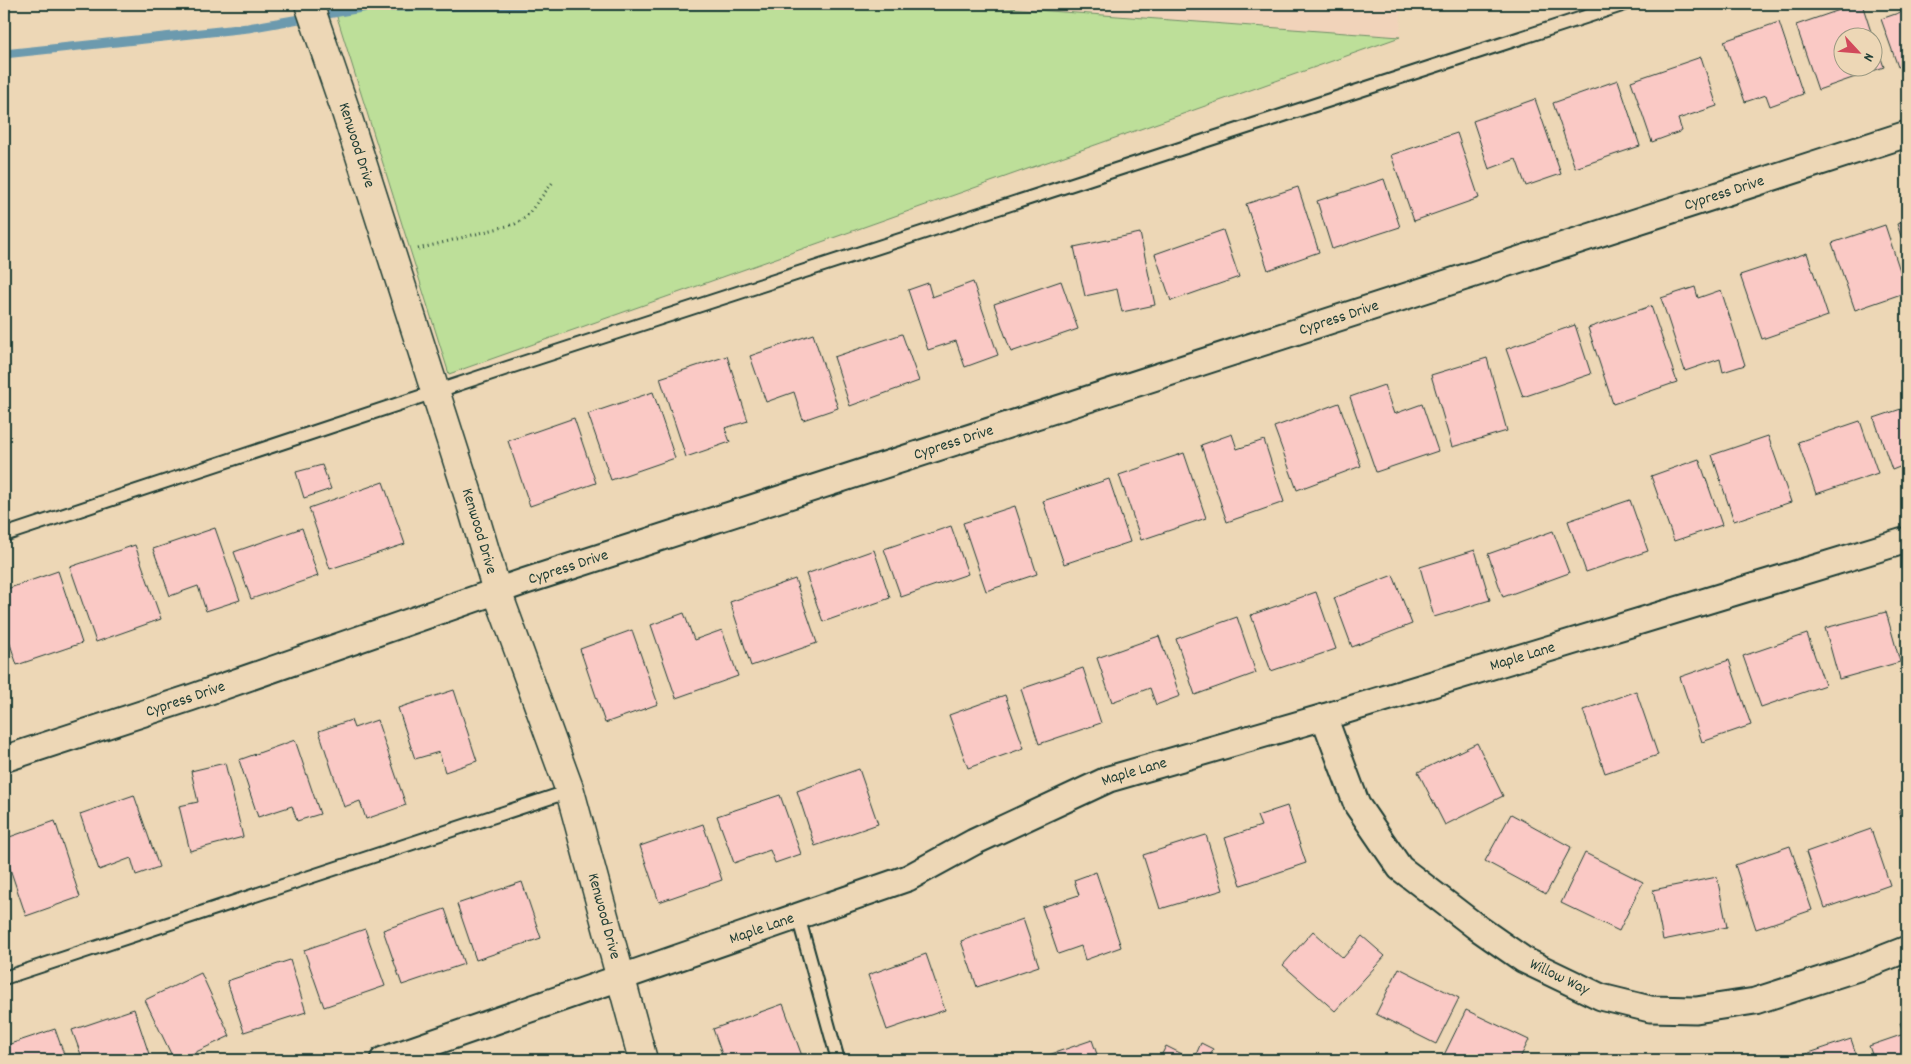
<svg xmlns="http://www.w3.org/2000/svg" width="1911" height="1064" viewBox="0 0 1911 1064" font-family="Dekko,sans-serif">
	<rect width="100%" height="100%" fill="#edd7b6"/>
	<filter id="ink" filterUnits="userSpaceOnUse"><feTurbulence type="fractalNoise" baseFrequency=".02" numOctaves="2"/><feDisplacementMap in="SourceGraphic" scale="10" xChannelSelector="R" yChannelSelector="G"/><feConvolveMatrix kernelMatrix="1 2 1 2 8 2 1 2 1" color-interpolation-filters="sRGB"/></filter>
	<g filter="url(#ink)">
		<!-- built -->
		<path fill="#f1d3ba" d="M955,4h446l-1,33z"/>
		<!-- green -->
		<path fill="#bddf99" stroke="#6e8e66" d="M333,4h622l445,33 -951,337z"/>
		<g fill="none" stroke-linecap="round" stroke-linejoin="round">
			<!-- stream -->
			<path stroke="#6c9aae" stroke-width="9" d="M4,54l244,-26 119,-21 462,-3"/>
		</g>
		<!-- building -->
		<g fill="#fac9c5" stroke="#1f3d34">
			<path d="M1857,4h5l11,34h-29v30h30v-30l10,29 -66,23 -22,-65z"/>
			<path d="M1907,10v53l-9,4 -17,-48z"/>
			<path d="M1779,22l24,72 -33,12 -4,-11 -21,7 -21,-61z"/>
			<path d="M1701,57l16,49 -39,13 4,12 -30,11 -21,-61z"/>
			<path d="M1618,80l22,66 -65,22 -22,-65z"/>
			<path d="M1535,99l26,75 -35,12 -10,-27 -27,10 -16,-48z"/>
			<path d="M1457,133l22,65 -65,23 -23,-66z"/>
			<path d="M1384,179l16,48 -68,22 -15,-48z"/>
			<path d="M1298,187l21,65 -51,18 -22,-66z"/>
			<path d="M1907,220v34l-10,-30z"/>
			<path d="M1885,225l22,67 -52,18 -23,-67z"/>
			<path d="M1223,230l16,47 -68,24 -16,-47z"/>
			<path d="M1140,233l15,72 -33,7 -5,-23 -32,7 -11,-49z"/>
			<path d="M1807,253l21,63 -66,23 -22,-64z"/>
			<path d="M1061,281l17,48 -67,23 -17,-48z"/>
			<path d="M973,282l25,73 -33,12 -9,-26 -28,9 -20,-60 20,-7 4,14z"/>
			<path d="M1695,287l3,11 23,-8 24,75 -22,7 -3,-13 -35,12 -24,-73z"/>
			<path d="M1651,306l26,76 -64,22 -25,-76z"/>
			<path d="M1575,325l16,49 -68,23 -17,-48z"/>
			<path d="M813,334l25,74 -35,12 -9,-28 -28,10 -16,-46z"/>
			<path d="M902,334l17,47 -69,25 -16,-49z"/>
			<path d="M727,356l21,65 -23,7 5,14 -44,15 -26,-79z"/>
			<path d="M1487,358l20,73 -55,16 -21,-72z"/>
			<path d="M1384,385l10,29 28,-10 16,47 -62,21 -26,-75z"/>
			<path d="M653,392l22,66 -64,22 -23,-66z"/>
			<path d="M1339,403l22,63 -64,24 -23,-63z"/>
			<path d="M1907,407v57l-15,6 -18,-52z"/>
			<path d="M574,418l22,65 -66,23 -22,-65z"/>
			<path d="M1860,421l18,52 -62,21 -18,-52z"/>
			<path d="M1232,434l5,15 27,-9 20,62 -57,20 -26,-77z"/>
			<path d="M1768,436l23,66 -57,19 -22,-66z"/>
			<path d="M1184,453l22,65 -65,22 -22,-65z"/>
			<path d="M1699,459l23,66 -48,16 -23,-65z"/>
			<path d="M322,465l9,24 -27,9 -8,-26z"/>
			<path d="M1109,479l21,63 -66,22 -21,-63z"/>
			<path d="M383,482l22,62 -75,25 -21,-61z"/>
			<path d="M1630,500l18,51 -62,21 -18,-51z"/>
			<path d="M1015,506l22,68 -51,17 -23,-68z"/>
			<path d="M951,526l17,48 -67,23 -17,-48z"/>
			<path d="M215,528l25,72 -34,11 -8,-25 -28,10 -17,-47z"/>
			<path d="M302,528l16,48 -67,23 -17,-47z"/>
			<path d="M1553,531l16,42 -66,24 -15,-43z"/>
			<path d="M135,545l26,74 -65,23 -26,-75z"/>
			<path d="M874,550l16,48 -67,24 -17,-48z"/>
			<path d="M1475,550l15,50 -56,17 -14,-50z"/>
			<path d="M58,571l24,72 -65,22 -13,-39v-36z"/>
			<path d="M1393,575l19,49 -60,23 -18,-49z"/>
			<path d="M795,579l22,64 -66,23 -21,-64z"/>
			<path d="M1316,592l20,57 -65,22 -20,-56z"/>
			<path d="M1886,612l14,50 -61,17 -14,-51z"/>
			<path d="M684,613l10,27 28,-10 16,46 -62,22 -25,-73z"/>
			<path d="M1237,617l19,56 -61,22 -19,-56z"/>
			<path d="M632,630l26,74 -53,19 -25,-74z"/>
			<path d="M1807,634l18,51 -64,22 -18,-51z"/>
			<path d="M1159,636l21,60 -24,9 -6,-17 -38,14 -15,-44z"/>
			<path d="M1729,660l22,65 -49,17 -22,-65z"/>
			<path d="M1083,668l18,55 -62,21 -18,-55z"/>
			<path d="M454,690l23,71 -32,11 -6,-20 -24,7 -17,-51z"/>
			<path d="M1636,691l22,64 -53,18 -22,-63z"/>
			<path d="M1005,695l19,53 -56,20 -19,-53z"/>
			<path d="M351,720l3,8 23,-8 29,85 -40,14 -6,-18 -16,6 -25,-76z"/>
			<path d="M295,740l25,74 -23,7 -5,-15 -34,11 -19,-57z"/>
			<path d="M1477,743l26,53 -58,29 -27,-53z"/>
			<path d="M225,763l18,74 -53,14 -11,-45 19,-4 -7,-31z"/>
			<path d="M859,769l19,55 -63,22 -18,-55z"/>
			<path d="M134,795l25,72 -23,8 -5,-17 -32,12 -19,-56z"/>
			<path d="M780,795l21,59 -26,9 -5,-13 -36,13 -17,-47z"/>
			<path d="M1287,806l19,57 -65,22 -16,-47 36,-12 -4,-10z"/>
			<path d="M1907,807v33l-8,-30z"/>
			<path d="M1511,814l60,33 -25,47 -61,-33z"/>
			<path d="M55,821l25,76 -54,19 -22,-65v-12z"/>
			<path d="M703,824l19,56 -63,22 -19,-56z"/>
			<path d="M1871,829l19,56 -65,23 -19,-56z"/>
			<path d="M1206,835l17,55 -63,19 -17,-54z"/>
			<path d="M1790,846l22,64 -56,19 -21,-64z"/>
			<path d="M1585,853l58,29 -24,49 -58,-28z"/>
			<path d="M1096,872l25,75 -36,13 -4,-14 -23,8 -16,-47 37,-12 -5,-15z"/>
			<path d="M1717,877l10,50 -64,13 -10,-50z"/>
			<path d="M522,882l19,56 -65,22 -19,-56z"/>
			<path d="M445,909l19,55 -62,21 -19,-55z"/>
			<path d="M1023,919l16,47 -62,21 -16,-46z"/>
			<path d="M365,929l20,57 -61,21 -20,-57z"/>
			<path d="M1313,931l30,27 19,-22 23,20 -50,55 -52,-46z"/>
			<path d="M926,954l19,56 -58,20 -19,-55z"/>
			<path d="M290,960l16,52 -62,20 -17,-51z"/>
			<path d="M1399,968l60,30 -23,46 -60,-30z"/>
			<path d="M201,973l29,63 -51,24h-5l-29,-60z"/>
			<path d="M783,1004l19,52 -11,4h-67l-11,-31z"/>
			<path d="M134,1009l17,51h-68l-11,-30z"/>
			<path d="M1466,1010l63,30 -10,20h-64l-11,-5z"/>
			<path d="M1907,1021v39h-33l-5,-14 35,-12 -4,-11z"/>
			<path d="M55,1029l11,31h-62v-14z"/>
			<path d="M1851,1039l7,21h-60l-1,-3z"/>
			<path d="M1092,1040l7,20h-65z"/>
			<path d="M1201,1043l12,6 -5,11 -14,-1z"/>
			<path d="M1166,1046l28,14h-35z"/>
		</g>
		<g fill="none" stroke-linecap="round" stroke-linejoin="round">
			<!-- service casing -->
			<g stroke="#1f3d34" stroke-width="16">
				<g id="service">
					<path d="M4,535l506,-168 1115,-363"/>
					<path d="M798,916l40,144"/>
					<path d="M4,978l566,-187"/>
					<path d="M429,1044l4,16"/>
				</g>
			</g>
			<!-- minor casing -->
			<g stroke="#1f3d34" stroke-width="29">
				<g id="minor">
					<path id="s1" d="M1324,717l33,88 43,63 78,60 46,32 77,37 49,12 46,1 59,-9 106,-34 46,-18"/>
					<path id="s2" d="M4,759l186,-61 336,-117 1381,-447"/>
					<path id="s3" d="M383,1060l525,-182 66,-36 135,-63 215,-62 583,-177"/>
				</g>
			</g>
			<!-- tertiary casing -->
			<g stroke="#1f3d34" stroke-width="31">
				<g id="tertiary">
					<path id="s4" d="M309,4l36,105 124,388 28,94 73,200 73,269"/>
				</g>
			</g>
			<!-- path -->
			<path stroke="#1f3d34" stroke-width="3" stroke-dasharray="1 4" stroke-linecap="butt" d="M418,249l97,-25 11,-7 27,-35"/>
			<!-- service -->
			<use href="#service" stroke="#edd7b6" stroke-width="12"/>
			<!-- minor -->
			<use href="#minor" stroke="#edd7b6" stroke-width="25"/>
			<!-- tertiary -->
			<use href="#tertiary" stroke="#edd7b6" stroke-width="28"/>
		</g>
	</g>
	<g text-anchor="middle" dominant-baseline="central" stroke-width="4.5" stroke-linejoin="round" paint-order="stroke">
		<!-- street labels -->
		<g font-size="16" fill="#1f3d34" stroke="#edd7b6">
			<text stroke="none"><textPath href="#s4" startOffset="149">Kenwood Drive</textPath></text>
			<text stroke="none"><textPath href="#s2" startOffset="1811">Cypress Drive</textPath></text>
			<text stroke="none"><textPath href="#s2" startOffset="1406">Cypress Drive</textPath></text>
			<text stroke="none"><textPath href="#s2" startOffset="1001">Cypress Drive</textPath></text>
			<text stroke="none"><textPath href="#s4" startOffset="554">Kenwood Drive</textPath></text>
			<text stroke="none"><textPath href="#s2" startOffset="596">Cypress Drive</textPath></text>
			<text stroke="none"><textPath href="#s3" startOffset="1211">Maple Lane</textPath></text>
			<text stroke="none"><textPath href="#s2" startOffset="191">Cypress Drive</textPath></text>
			<text stroke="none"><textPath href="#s3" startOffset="806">Maple Lane</textPath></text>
			<text stroke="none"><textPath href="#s4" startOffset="959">Kenwood Drive</textPath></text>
			<text stroke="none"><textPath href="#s3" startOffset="401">Maple Lane</textPath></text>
			<text stroke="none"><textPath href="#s1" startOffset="364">Willow Way</textPath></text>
		</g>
	</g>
	<!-- margin -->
	<rect width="1911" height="1064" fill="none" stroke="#edd7b6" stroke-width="20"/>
	<rect x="10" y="10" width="1891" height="1044" fill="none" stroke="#1f3d34" stroke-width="2" filter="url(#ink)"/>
	<!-- north arrow -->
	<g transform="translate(1858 52) rotate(116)"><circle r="24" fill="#edd7b6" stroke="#9b9982"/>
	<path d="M0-4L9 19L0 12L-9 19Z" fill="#d1495b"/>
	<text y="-8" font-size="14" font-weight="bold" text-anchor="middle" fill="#1f3d34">N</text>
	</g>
</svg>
